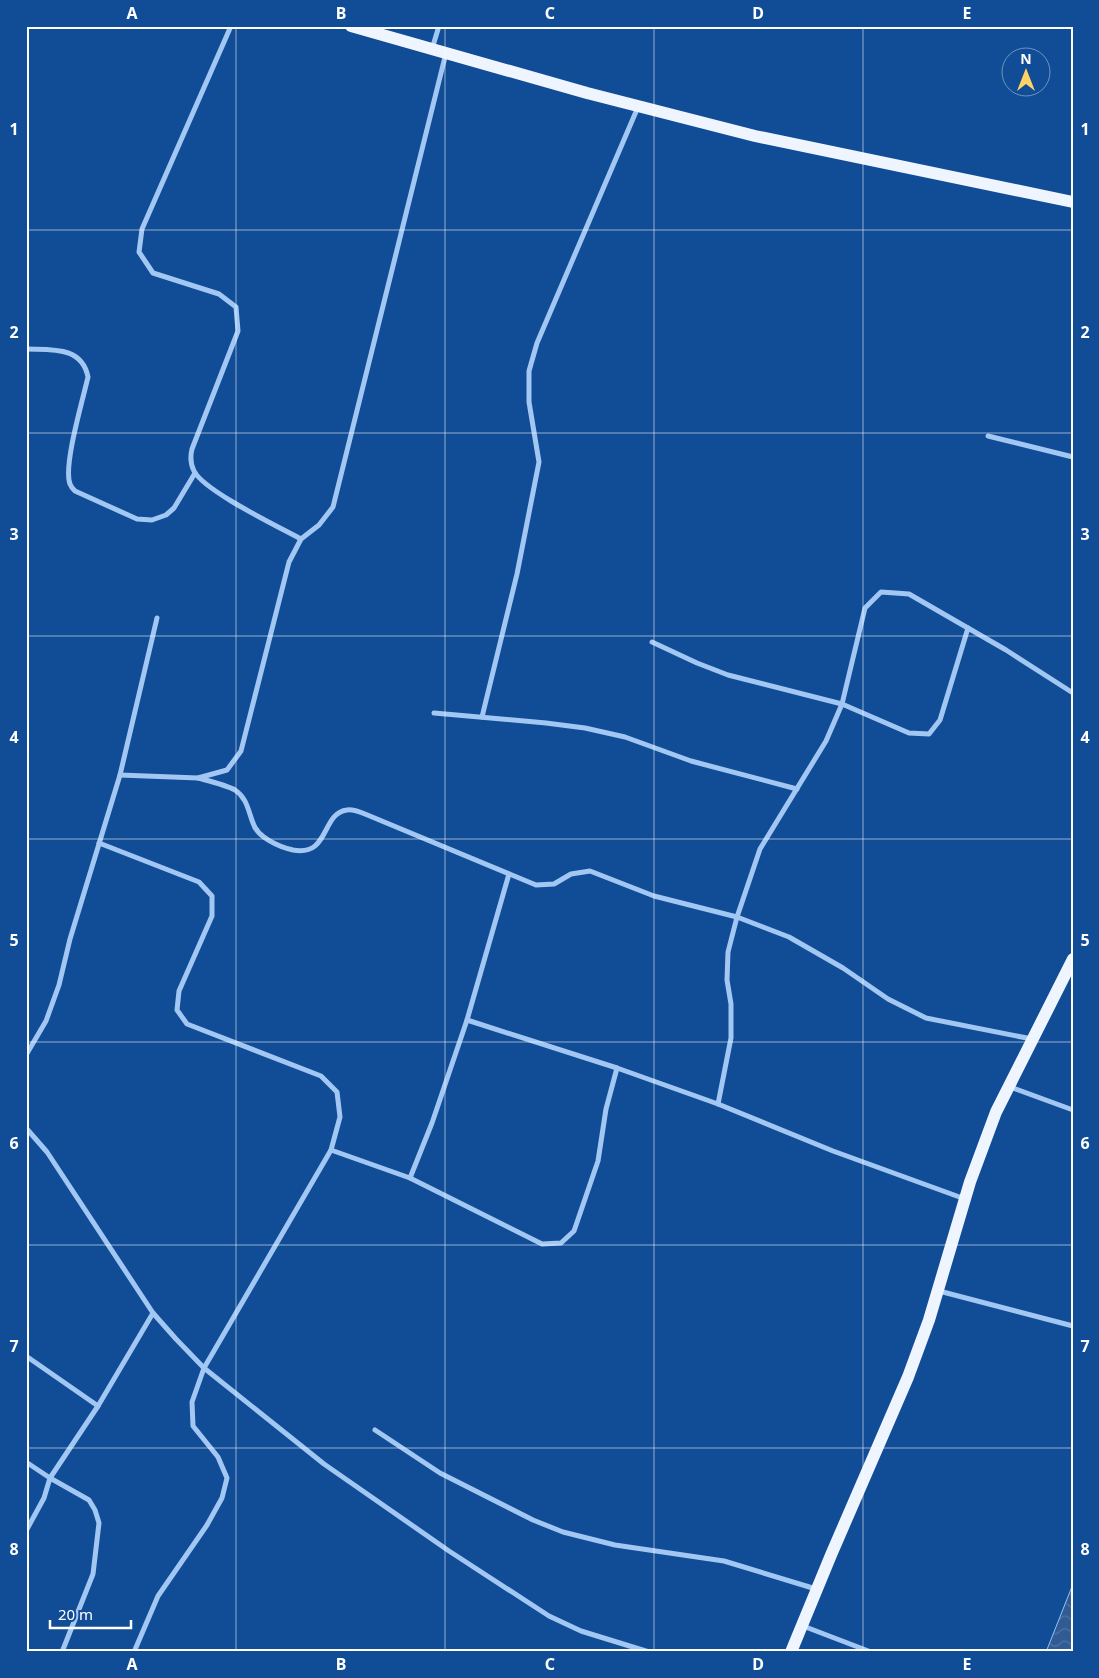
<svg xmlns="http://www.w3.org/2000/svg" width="1099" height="1678" viewBox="0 0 1099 1678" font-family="'Noto Sans',sans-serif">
	<defs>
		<pattern id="water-waves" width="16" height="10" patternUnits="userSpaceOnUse" patternTransform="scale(1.25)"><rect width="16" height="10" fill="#315c93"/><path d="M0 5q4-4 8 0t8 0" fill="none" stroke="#5074a3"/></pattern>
	</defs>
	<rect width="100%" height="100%" fill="#114c97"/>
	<!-- water -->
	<path fill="url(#water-waves)" stroke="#94c2f7" d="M1073,1584v68h-27z"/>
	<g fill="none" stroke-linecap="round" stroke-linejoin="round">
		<!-- street -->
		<g stroke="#a2c7f3" stroke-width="5">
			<path d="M231,26l-89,203 -3,23 14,21 66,21 17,13 2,24 -46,118c-2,8 -2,14 2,22 10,20 85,56 107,68"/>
			<path d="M432,49l7,-23"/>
			<path d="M26,349c26,1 56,-3 62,28 -5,22 -25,89 -18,107 1,3 3,5 5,7l62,28 15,1 14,-5 8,-7 21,-35"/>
			<path d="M988,436l85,21"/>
			<path d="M652,642l45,21 31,12 114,29 67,29 20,1 11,-14 28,-92"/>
			<path d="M434,713l112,10 39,5 40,9 66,24 106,28"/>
			<path d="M482,717l35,-143 22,-112 -10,-60v-31l8,-28 101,-236"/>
			<path d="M120,775l78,3 29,-8 14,-19 48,-189 12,-23 18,-14 14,-18 113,-454"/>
			<path d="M198,778c11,3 28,7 37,12 12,8 13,20 18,33 4,14 26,24 40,27 37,7 28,-37 54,-40 5,-1 13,2 18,4l171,71 18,-1 17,-10 19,-3 64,25 83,21 52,20 54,31 45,31 38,19 106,21"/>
			<path d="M99,843l100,39 13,14v20l-33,75 -2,19 10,14 134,52 16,16 3,25 -9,33 -127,218 -12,34 1,24 25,31 9,21 -5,20 -15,27 -49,71 -24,56"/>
			<path d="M467,1020l150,48 101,36 115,47 132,48"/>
			<path d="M26,1055l20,-34 13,-36 11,-46 50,-164 37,-157"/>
			<path d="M1010,1087l63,23"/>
			<path d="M718,1104l13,-66v-34l-4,-24 1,-28 9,-35 23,-68 66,-108 16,-37 23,-96 16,-16 28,2 97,56 67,43"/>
			<path d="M26,1128l21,24 106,161 23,26 28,29 120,96 125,87 100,65 32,15 68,21"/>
			<path d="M331,1150l79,28 132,66 19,-1 13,-12 24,-70 8,-52 11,-41"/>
			<path d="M410,1178l22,-55 35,-103 42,-146"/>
			<path d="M939,1291l134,35"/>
			<path d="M26,1356l72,50"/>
			<path d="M375,1430l65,43 93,47 30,12 52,13 109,16 92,28"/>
			<path d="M26,1462l24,16 39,22 6,10 4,13 -6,51 -31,78"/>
			<path d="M26,1531l18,-33 6,-20 48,-72 55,-93"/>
			<path d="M803,1626l68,26"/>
		</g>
		<!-- primary -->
		<g stroke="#eff5ff" stroke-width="12">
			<path d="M351,26l236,67 168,43 318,66"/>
			<path d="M791,1652l40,-97 77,-178 21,-57 41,-138 26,-70 77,-153"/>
		</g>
	</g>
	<!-- grid -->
	<path fill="none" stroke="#fff" stroke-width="1" stroke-opacity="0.55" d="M236,26v1626M445,26v1626M654,26v1626M863,26v1626M26,230h1047M26,433h1047M26,636h1047M26,839h1047M26,1042h1047M26,1245h1047M26,1448h1047"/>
	<!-- border -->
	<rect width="1099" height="1678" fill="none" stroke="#114c97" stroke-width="55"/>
	<!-- north arrow -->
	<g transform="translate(1026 72)"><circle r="24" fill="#114c97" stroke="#7094c1"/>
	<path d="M0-4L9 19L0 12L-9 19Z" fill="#ffd265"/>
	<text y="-8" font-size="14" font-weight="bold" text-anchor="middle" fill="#ffffff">N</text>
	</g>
	<!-- scale -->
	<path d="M50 1620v8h81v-8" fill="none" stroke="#ffffff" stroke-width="2.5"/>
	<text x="58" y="1620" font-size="15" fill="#ffffff" stroke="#114c97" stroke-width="4" paint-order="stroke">20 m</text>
	<rect x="28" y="28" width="1044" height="1622" fill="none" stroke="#fff" stroke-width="2"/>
	<g font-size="16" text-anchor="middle" font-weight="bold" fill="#fff">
		<text x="132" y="19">A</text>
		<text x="341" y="19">B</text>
		<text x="550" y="19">C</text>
		<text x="758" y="19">D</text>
		<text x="967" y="19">E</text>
		<text x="14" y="135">1</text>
		<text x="1085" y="135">1</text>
		<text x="14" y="338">2</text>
		<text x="1085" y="338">2</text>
		<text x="14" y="540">3</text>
		<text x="1085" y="540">3</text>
		<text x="14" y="743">4</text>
		<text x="1085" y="743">4</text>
		<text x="14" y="946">5</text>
		<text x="1085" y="946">5</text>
		<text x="14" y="1149">6</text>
		<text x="1085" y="1149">6</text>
		<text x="14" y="1352">7</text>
		<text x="1085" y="1352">7</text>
		<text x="14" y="1555">8</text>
		<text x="1085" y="1555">8</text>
		<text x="132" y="1670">A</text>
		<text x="341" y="1670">B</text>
		<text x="550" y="1670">C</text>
		<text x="758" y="1670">D</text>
		<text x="967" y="1670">E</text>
	</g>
</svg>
